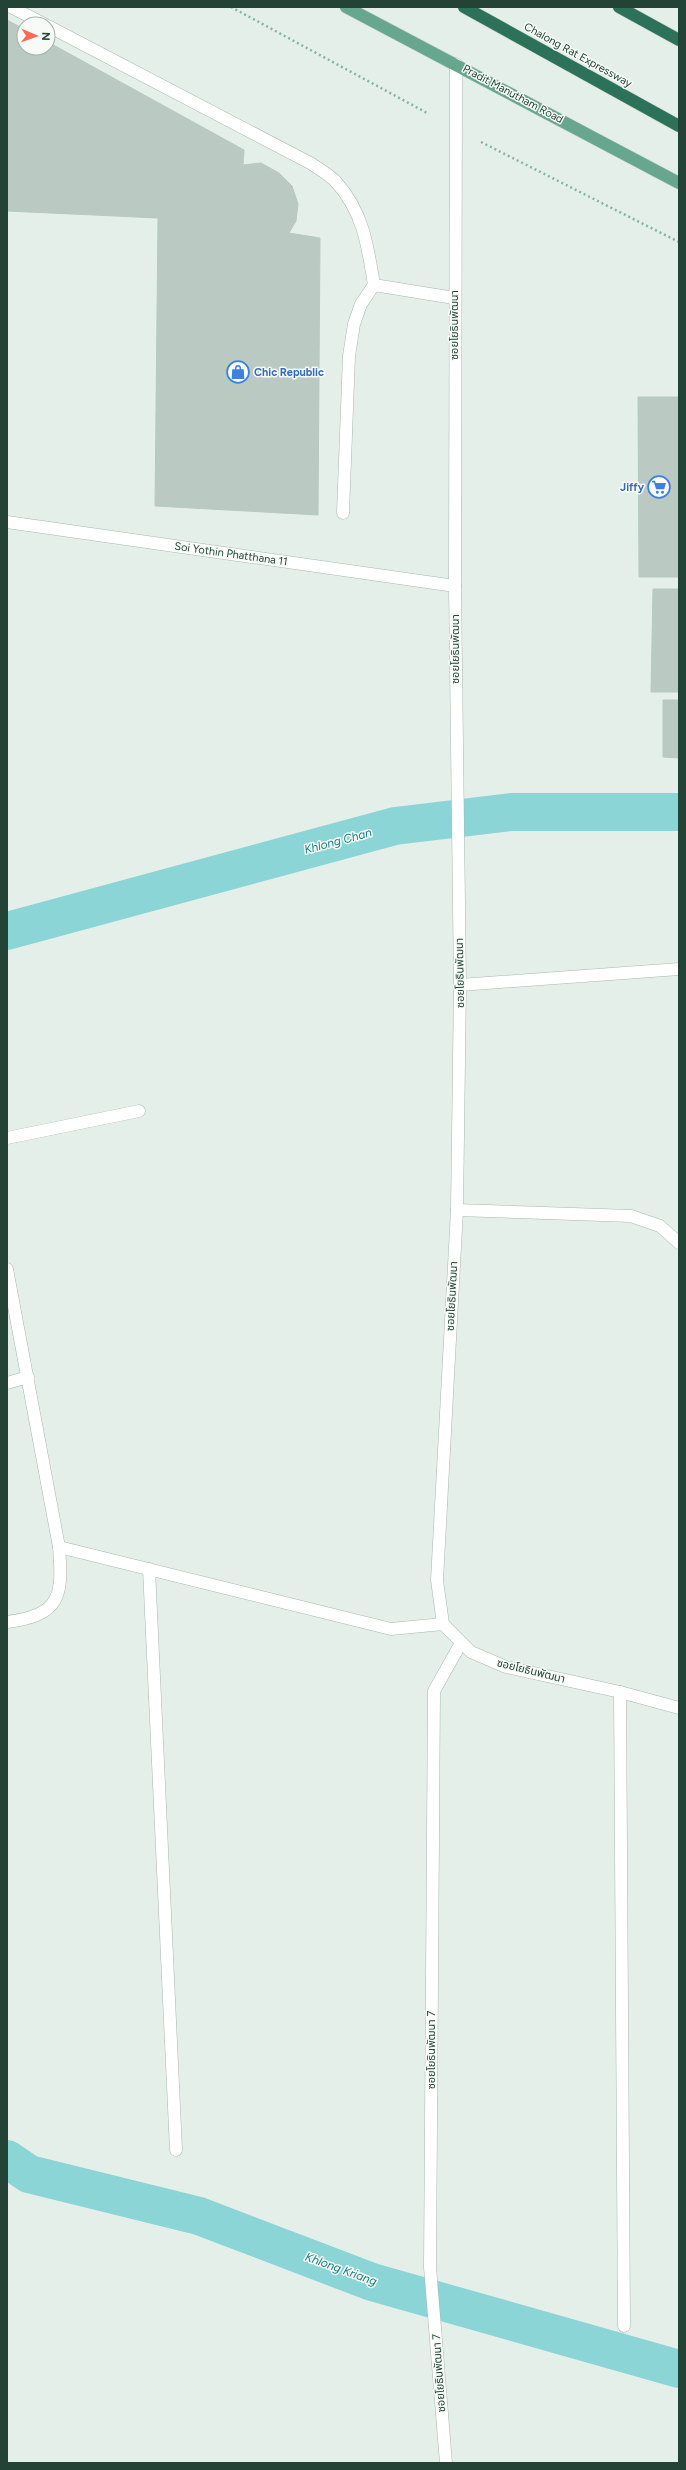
<svg xmlns="http://www.w3.org/2000/svg" width="686" height="2470" viewBox="0 0 686 2470" font-family="Figtree,'Noto Sans Thai',sans-serif">
	<rect width="100%" height="100%" fill="#e5efea"/>
	<g fill="none" stroke-linecap="round" stroke-linejoin="round">
		<!-- canal -->
		<g stroke="#8bd5d7" stroke-width="38">
			<path d="M7,931l388,-105 116,-14h168"/>
			<path d="M7,2159l22,15 170,42 173,66 307,87"/>
		</g>
	</g>
	<!-- building -->
	<g fill="#bacac2" stroke="#b7cabf">
		<path d="M7,20l17,9v19h24v-6l196,108 -1,15 18,-2 18,10 13,13 6,18 -2,17 -7,12 31,5 -2,277 -163,-9 3,-288 -151,-7z"/>
		<path d="M638,397h41v180h-40z"/>
		<path d="M653,589h26v103h-28z"/>
		<path d="M663,700h16v58l-16,-1z"/>
	</g>
	<g fill="none" stroke-linecap="round" stroke-linejoin="round">
		<!-- service casing -->
		<g stroke="#a7b8b0" stroke-width="13">
			<g id="service">
				<path d="M11,7l33,17"/>
				<path d="M48,26l264,138c8,6 18,11 24,18 27,29 32,65 38,103l80,13"/>
				<path d="M343,513l6,-157 5,-32 7,-20 13,-19"/>
			</g>
		</g>
		<!-- minor casing -->
		<g stroke="#a7b8b0" stroke-width="13">
			<g id="minor">
				<path d="M7,522l448,64"/>
				<path d="M460,985l219,-16"/>
				<path d="M7,1138l132,-27"/>
				<path d="M457,1210l174,6 29,10 19,17"/>
				<path d="M7,1269l52,278c4,49 2,68 -52,75"/>
				<path d="M7,1383l21,-6"/>
				<path d="M59,1547l332,82 52,-5"/>
				<path d="M149,1569l27,581"/>
				<path d="M620,1692l4,634"/>
				<path d="M446,2463l-16,-196 4,-576 27,-48"/>
			</g>
		</g>
		<!-- tertiary casing -->
		<g stroke="#a7b8b0" stroke-width="13">
			<path id="tertiary" d="M456,64l-1,522 5,399 -3,225 -20,370 6,44 28,28 35,15 114,25 59,16"/>
		</g>
		<!-- primary casing -->
		<g stroke="#c1cac7" stroke-width="13">
			<path id="primary" d="M346,7l333,176"/>
		</g>
		<!-- motorway casing -->
		<g stroke="#c1cac7" stroke-width="13">
			<g id="motorway">
				<path d="M464,7l215,119"/>
				<path d="M619,7l60,33"/>
			</g>
		</g>
		<!-- path -->
		<g stroke="#84b59f" stroke-width="2.5" stroke-dasharray="2 3" stroke-linecap="butt">
			<path d="M231,7l198,107"/>
			<path d="M481,142l198,100"/>
		</g>
		<!-- service -->
		<use href="#service" stroke="#fff" stroke-width="12"/>
		<!-- minor -->
		<use href="#minor" stroke="#fff" stroke-width="12"/>
		<!-- tertiary -->
		<use href="#tertiary" stroke="#fff" stroke-width="12"/>
		<!-- primary -->
		<use href="#primary" stroke="#67a78f" stroke-width="12"/>
		<!-- motorway -->
		<use href="#motorway" stroke="#2c715a" stroke-width="12"/>
	</g>
	<!-- icons -->
	<defs>
		<g id="shop-ring" transform="scale(1.15)"><circle r="9.5" fill="#f7fbf8" stroke="#3f7fe0" stroke-width="1.5"/><path d="M-5-2.5h2.3a2.7 3.5 0 0 1 5.4 0H5L5.5 6h-11ZM-1.5-2.5h3a1.5 2.3 0 0 0-3 0Z" fill="#3f7fe0"/></g>
		<g id="supermarket-ring" transform="scale(1.15)"><circle r="9.5" fill="#f7fbf8" stroke="#3f7fe0" stroke-width="1.5"/><path d="M-6-5.5h2.5l.6 2H6L4.5 2H-2.5L-4.4-4H-6ZM-1.5 3.2a1.3 1.3 0 1 0 .1 0ZM3 3.2a1.3 1.3 0 1 0 .1 0Z" fill="#3f7fe0"/></g>
	</defs>
	<g fill-rule="evenodd">
		<use href="#shop-ring" x="238" y="372"/>
		<use href="#supermarket-ring" x="659" y="487"/>
	</g>
	<g text-anchor="middle" dominant-baseline="central" stroke-width="3" stroke-linejoin="round" paint-order="stroke">
		<!-- street labels -->
		<g font-size="11" fill="#234336" stroke="#f7fbf8">
			<text transform="translate(578 55) rotate(29)">Chalong Rat Expressway</text>
			<text transform="translate(513 94) rotate(28)">Pradit Manutham Road</text>
			<text transform="translate(454 325) rotate(-90)">ซอยโยธินพัฒนา</text>
			<text transform="translate(231 554) rotate(8)">Soi Yothin Phatthana 11</text>
			<text transform="translate(455 649) rotate(-90)">ซอยโยธินพัฒนา</text>
			<text transform="translate(460 973) rotate(-91)">ซอยโยธินพัฒนา</text>
			<text transform="translate(452 1296) rotate(-87)">ซอยโยธินพัฒนา</text>
			<text transform="translate(531 1671) rotate(14)">ซอยโยธินพัฒนา</text>
			<text transform="translate(431 2050) rotate(-90)">ซอยโยธินพัฒนา 7</text>
			<text transform="translate(439 2373) rotate(-94)">ซอยโยธินพัฒนา 7</text>
		</g>
		<!-- shop labels -->
		<g font-size="11" font-weight="bold" fill="#366cbe" stroke="#f7fbf8" text-anchor="start">
			<text x="254" y="372">Chic Republic</text>
			<text x="644" y="487" text-anchor="end">Jiffy</text>
		</g>
		<!-- water labels -->
		<g font-size="12" font-style="italic" fill="#188084" stroke="#f7fbf8">
			<text transform="translate(338 841) rotate(-15)">Khlong Chan</text>
			<text transform="translate(341 2269) rotate(20)">Khlong Kriang</text>
		</g>
	</g>
	<!-- border -->
	<rect width="686" height="2470" fill="none" stroke="#234336" stroke-width="16"/>
	<!-- north arrow -->
	<g transform="translate(36 36) rotate(92)"><circle r="19" fill="#f7fbf8" stroke="#a2b1aa"/>
	<path d="M0-3L7 15L0 10L-7 15Z" fill="#fb6b58"/>
	<text y="-6" font-size="11" font-weight="bold" text-anchor="middle" fill="#234336">N</text>
	</g>
</svg>
